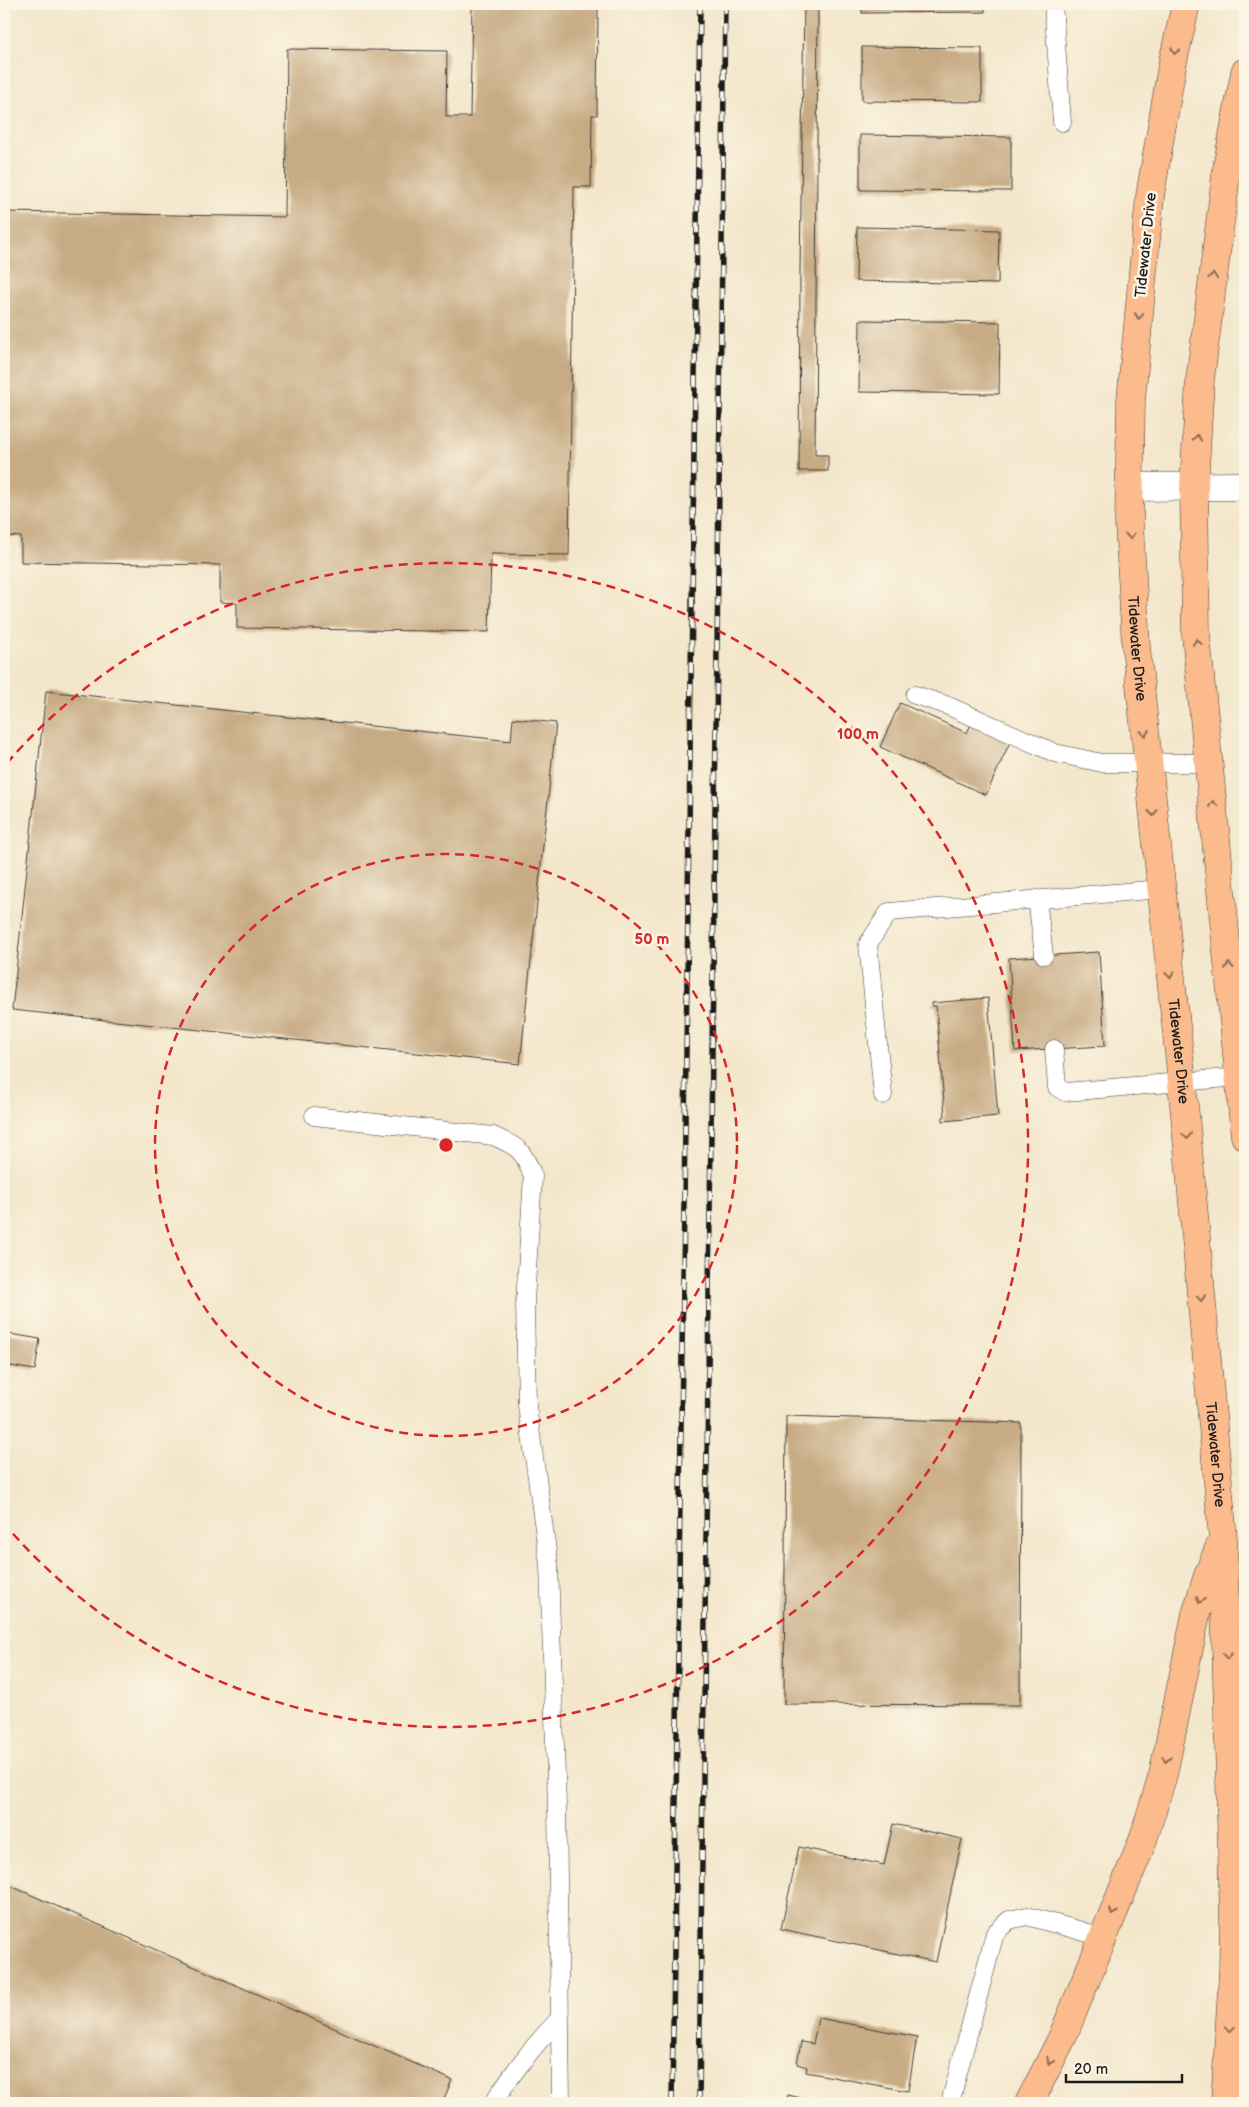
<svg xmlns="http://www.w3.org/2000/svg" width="1249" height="2107" viewBox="0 0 1249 2107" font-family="'Balsamiq Sans',sans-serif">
	<rect width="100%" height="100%" fill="#fcf5e5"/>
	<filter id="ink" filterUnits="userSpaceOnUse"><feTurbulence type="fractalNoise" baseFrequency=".02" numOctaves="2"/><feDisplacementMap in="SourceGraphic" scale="10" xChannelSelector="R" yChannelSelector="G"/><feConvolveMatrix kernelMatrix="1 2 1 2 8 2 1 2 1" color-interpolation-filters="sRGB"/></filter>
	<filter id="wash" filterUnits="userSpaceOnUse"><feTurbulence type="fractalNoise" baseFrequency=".0096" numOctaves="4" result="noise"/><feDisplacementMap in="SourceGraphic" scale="20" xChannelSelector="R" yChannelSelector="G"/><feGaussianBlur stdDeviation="1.12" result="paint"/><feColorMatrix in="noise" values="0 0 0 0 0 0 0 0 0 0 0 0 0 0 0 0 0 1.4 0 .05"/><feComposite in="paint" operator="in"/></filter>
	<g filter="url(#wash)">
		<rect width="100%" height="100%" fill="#f3e6ca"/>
		<g id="blocks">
			<!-- building -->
			<g fill="#c7ab84">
				<path d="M472,4h126l-1,111h-5l-1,72h-17l-5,368 -78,-1 -2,78 -252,-4v-25l-17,-1v-37l-199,-3v-25l-15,-1 1,-84h-3v-240l281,5 2,-168 160,2 -1,66h24z"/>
				<path d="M804,4h14l-3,451h13v16h-29l1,-201z"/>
				<path d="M862,4h123v8l-123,1z"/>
				<path d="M862,47l120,1v54l-120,-1z"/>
				<path d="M860,135l151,2v54l-151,-1z"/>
				<path d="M857,227l142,3 -1,54 -142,-3z"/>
				<path d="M860,320l140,2 -1,72 -140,-2z"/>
				<path d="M46,691l465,50 2,-23 43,5 -36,341 -508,-54z"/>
				<path d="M900,703l67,30 4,-9 39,18 -24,53 -106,-48z"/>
				<path d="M1099,952l6,94 -90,5 -6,-93z"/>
				<path d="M988,998l10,118 -55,5v-4l2,-1 -9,-110h-4v-3z"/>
				<path d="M4,1333l36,6 -5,31 -31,-5z"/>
				<path d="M786,1416l235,7 -1,282 -236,-1z"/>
				<path d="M893,1824l69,15 -26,123 -155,-33 18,-82 85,18z"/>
				<path d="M4,1883l448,197 -10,23h-438z"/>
				<path d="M818,2018l99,19 -9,54 -102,-19 1,-5 -10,-3 4,-22 12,2z"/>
				<path d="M788,2095l13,3 -1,5h-14z"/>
			</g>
		</g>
	</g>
	<g filter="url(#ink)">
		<use href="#blocks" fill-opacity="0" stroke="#3c3a36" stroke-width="1"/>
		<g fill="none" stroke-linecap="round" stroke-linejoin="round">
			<!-- service casing -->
			<g stroke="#3c3a36" stroke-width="19">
				<g id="service">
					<path d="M1053,4l9,118"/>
					<path d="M915,695l31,10 109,48 47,10h107"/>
					<path d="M1037,899l7,56"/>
					<path d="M1054,1049l3,38 8,5 174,-15"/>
					<path d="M883,1095l-15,-151 21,-32 272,-23"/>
					<path d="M314,1116l179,20c26,11 30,14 40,40l-8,126 2,104 22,159 8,241 4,297"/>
					<path d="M493,2103c19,-30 42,-59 67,-85"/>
					<path d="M950,2103l45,-170 14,-13 18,-4 76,21"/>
				</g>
			</g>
			<!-- tertiary casing -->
			<g stroke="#3c3a36" stroke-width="29">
				<path id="tertiary" d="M1129,487l116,-1"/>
			</g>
			<!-- trunk casing -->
			<g stroke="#3c3a36" stroke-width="29">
				<g id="trunk">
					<path id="s1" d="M1186,4l-14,62 -22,130 -19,204 -2,123 7,124 46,435 41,456 11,381 -1,52 -8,132"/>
					<path d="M1245,72l-18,96 -27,212 -6,106 2,149 49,501"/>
					<path d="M1029,2103l33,-65 80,-195 21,-68 33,-161 12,-39 11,-27"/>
				</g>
			</g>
			<!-- service -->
			<use href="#service" stroke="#fff" stroke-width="18"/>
			<!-- tertiary -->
			<use href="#tertiary" stroke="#fff" stroke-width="28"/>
			<!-- trunk -->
			<use href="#trunk" stroke="#fbbb8d" stroke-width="28"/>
			<!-- rail casing -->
			<g stroke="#1c1c1c" stroke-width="5.5">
				<g id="rail">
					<path d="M672,2103l28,-2099"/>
					<path d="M699,2103l26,-2099"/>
				</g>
			</g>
			<!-- rail -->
			<use href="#rail" stroke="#fcf5e5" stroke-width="4" stroke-dasharray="11" stroke-linecap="butt"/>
		</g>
		<!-- one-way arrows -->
		<defs><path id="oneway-chevron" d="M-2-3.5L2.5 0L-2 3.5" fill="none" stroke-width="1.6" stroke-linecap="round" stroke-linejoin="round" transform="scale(1.25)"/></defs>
		<g stroke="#8c6c54">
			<use href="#oneway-chevron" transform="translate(1175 51) rotate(103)"/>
			<use href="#oneway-chevron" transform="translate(1213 276) rotate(-83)"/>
			<use href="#oneway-chevron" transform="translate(1139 316) rotate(95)"/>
			<use href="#oneway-chevron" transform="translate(1197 438) rotate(-87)"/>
			<use href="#oneway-chevron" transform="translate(1130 536) rotate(87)"/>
			<use href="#oneway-chevron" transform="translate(1197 642) rotate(-95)"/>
			<use href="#oneway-chevron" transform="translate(1145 733) rotate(84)"/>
			<use href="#oneway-chevron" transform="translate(1213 804) rotate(-96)"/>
			<use href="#oneway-chevron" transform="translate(1153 813) rotate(84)"/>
			<use href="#oneway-chevron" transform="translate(1229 966) rotate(-96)"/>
			<use href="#oneway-chevron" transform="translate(1170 975) rotate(84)"/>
			<use href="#oneway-chevron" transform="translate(1187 1136) rotate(85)"/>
			<use href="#oneway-chevron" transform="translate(1201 1298) rotate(85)"/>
			<use href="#oneway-chevron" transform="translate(1200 1600) rotate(107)"/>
			<use href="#oneway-chevron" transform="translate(1227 1656) rotate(88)"/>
			<use href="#oneway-chevron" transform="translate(1166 1759) rotate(101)"/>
			<use href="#oneway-chevron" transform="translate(1113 1912) rotate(112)"/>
			<use href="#oneway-chevron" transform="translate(1230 2029) rotate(94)"/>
			<use href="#oneway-chevron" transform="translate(1050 2061) rotate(117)"/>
		</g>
	</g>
	<!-- distance rings -->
	<g fill="none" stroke="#d62828" stroke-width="2.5" stroke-dasharray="9 6">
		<circle cx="446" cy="1145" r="291"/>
		<path d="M7 763A582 582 0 1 1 7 1527"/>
	</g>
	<g text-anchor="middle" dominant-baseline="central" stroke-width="5" stroke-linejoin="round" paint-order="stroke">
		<!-- street labels -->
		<g font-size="15" fill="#1c1c1c" stroke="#fcf5e5">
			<text transform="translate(1146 245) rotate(-84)">Tidewater Drive</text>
			<text stroke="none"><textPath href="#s1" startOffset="649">Tidewater Drive</textPath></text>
			<text stroke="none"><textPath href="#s1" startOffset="1054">Tidewater Drive</textPath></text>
			<text stroke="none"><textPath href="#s1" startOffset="1459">Tidewater Drive</textPath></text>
		</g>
	</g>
	<circle cx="446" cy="1145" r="8" fill="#d62828" stroke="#fcf5e5" stroke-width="2.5"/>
	<g font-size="15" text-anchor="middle" font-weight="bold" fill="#d62828" stroke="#fcf5e5" stroke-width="5" stroke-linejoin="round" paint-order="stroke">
		<text x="858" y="739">100 m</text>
		<text x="652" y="944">50 m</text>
	</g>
	<!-- margin -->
	<rect width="1249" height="2107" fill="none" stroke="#fcf5e5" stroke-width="20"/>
	<!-- scale -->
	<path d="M1066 2074v8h116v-8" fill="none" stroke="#1c1c1c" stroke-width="2.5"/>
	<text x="1074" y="2074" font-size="15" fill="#1c1c1c" stroke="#fcf5e5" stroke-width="4" paint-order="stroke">20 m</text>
</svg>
